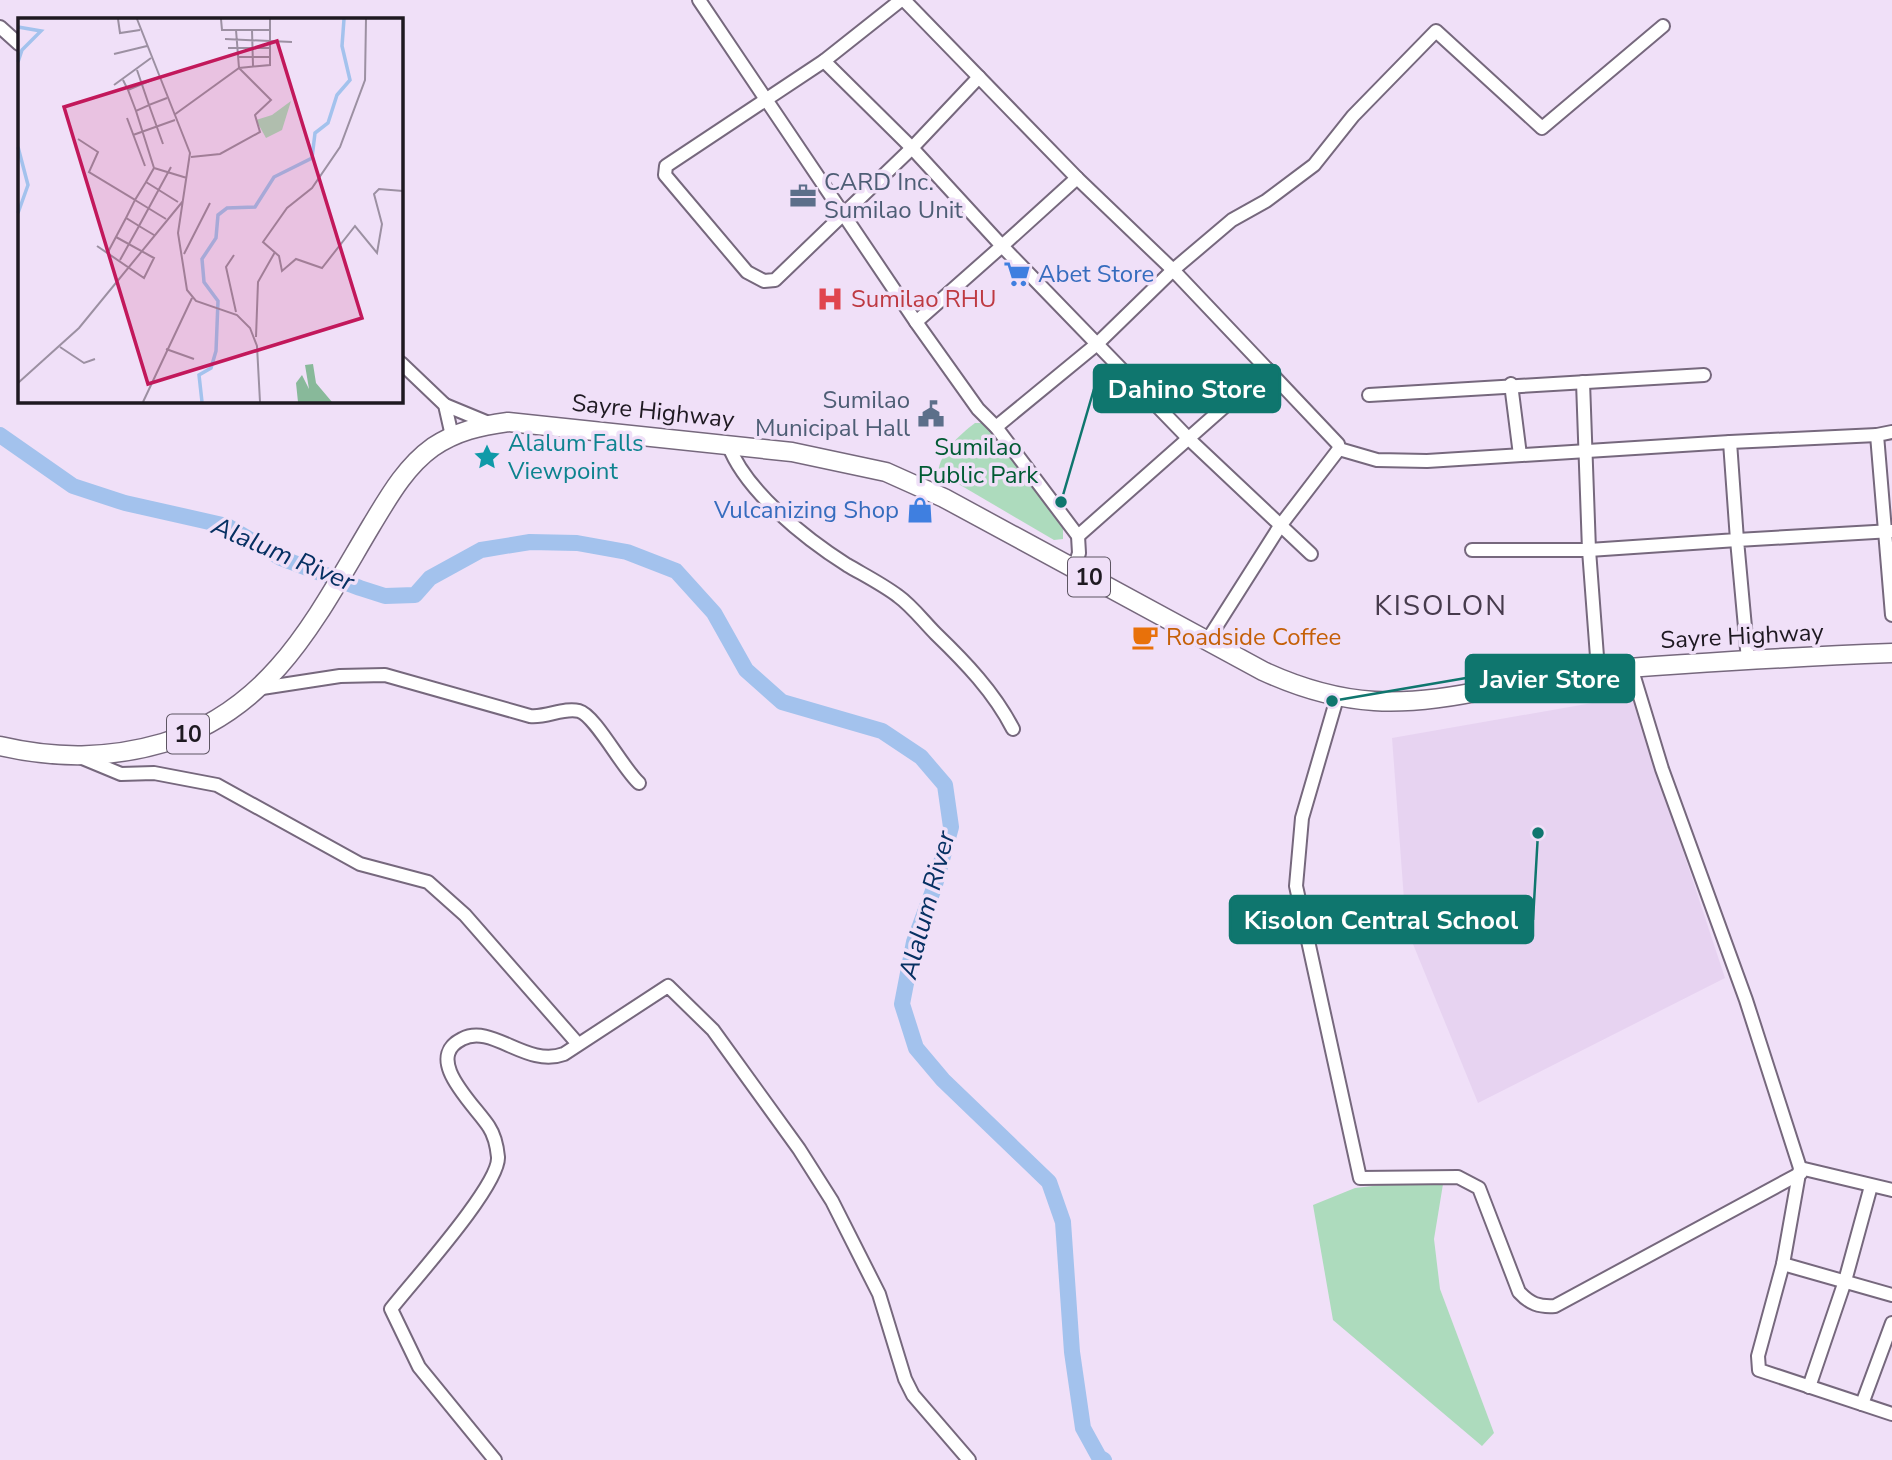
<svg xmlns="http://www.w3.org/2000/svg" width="1892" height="1460" viewBox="0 0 1892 1460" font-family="'Nunito Sans',sans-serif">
	<rect width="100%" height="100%" fill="#f0e0f8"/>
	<!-- built -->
	<path fill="#e7d3f1" d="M1632,696l93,282 -247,125 -72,-176 -14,-189z"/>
	<!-- green -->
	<g fill="#addbbd">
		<path d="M975,423h12l76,105v11l-9,1 -116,-68c2,-19 22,-38 37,-49z"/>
		<path d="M1444,1178l-10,61 6,50 54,144 -12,13 -149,-126 -20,-115 42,-17z"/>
	</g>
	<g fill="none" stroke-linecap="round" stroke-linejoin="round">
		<!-- river -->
		<path stroke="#a3c2ed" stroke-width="16" d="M0,435l73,51 52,17 102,23 54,32 79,30 25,8 30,-1 15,-17 51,-28 49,-8 47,1 50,9 49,19 38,42 32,57 36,32 100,29 39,26 24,28 6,42 -17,61 -20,54 -12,62 14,44 27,32 106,102 14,40 9,130 11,76 16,29 5,3"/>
		<!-- minor casing -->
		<g stroke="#76687d" stroke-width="16">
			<g id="minor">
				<path d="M699,0l217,322 62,87 18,18 82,109 1,17 -5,16"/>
				<path d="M901,0l-77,61 -158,105 -1,9 82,97 17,9 11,-1 137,-132 67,-71"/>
				<path d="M0,27l19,17"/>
				<path d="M824,61l88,87 90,98 75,-68 -173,-178"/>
				<path d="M1077,178l96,92 59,-50 34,-19 48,-36 39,-49 83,-85 106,97 121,-102"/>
				<path d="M916,322l86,-76 188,194 121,114"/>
				<path d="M401,363l44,42 7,31"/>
				<path d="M1583,382l6,168 9,120"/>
				<path d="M1511,384l9,71"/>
				<path d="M1369,395l335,-20"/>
				<path d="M445,405l46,19"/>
				<path d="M996,427l101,-83 76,-74 94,99"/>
				<path d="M1892,432l-15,3 15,180"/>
				<path d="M728,444c17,47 78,95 119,121 17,10 35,19 51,31 14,10 25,25 38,38 29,28 58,58 77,95"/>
				<path d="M1339,449l38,11 50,1 303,-19"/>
				<path d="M1078,536l189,-167 71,75 1,5 -59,77 -73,115"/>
				<path d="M1472,550h117l148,-10 -7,-98 147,-7"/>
				<path d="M1748,660l-11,-120 155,-9"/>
				<path d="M1631,667l31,102 84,231 54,168 -17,96 -25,92 1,14 133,44"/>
				<path d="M262,688l78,-12 45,-1 145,41c16,2 34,-9 49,-5 16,4 44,58 60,72"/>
				<path d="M1337,698l-35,120 -6,68 64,292 98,-1 21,11 40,104c11,12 20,15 36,14l246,-133"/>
				<path d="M80,757l41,17 33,-1 63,12 143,79 68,18 37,33 113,129"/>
				<path d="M1800,1168l92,22"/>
				<path d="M1783,1264l109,31"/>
				<path d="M1809,1387l36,-106 26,-95"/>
				<path d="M1862,1404l30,-81"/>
				<path d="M495,1460l-76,-93 -28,-58c21,-27 109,-124 107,-152 -1,-10 -3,-21 -9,-30 -13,-21 -67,-68 -27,-88 30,-16 64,29 102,15l104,-68 45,44 86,119 33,52 47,93 26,85 8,16 56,65"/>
			</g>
		</g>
		<!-- highway casing -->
		<g stroke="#76687d" stroke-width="21">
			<path id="highway" d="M0,746c56,13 108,13 163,-3 110,-34 153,-125 208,-217 17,-28 34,-59 62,-79 24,-16 47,-21 75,-25l284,30 94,20 58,26 319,173c80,37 141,37 227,18 27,-6 55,-15 83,-17 106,-8 213,-15 319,-19"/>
		</g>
		<!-- minor -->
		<use href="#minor" stroke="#fff" stroke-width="12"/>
		<!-- highway -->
		<use href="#highway" stroke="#fff" stroke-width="18"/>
	</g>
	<!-- icons -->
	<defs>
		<g id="office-bare" transform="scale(2.1)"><path d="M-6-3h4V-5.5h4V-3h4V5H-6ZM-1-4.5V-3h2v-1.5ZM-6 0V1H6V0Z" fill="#5c6f8a" stroke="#f0e0f8" stroke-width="2.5" paint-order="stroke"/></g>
		<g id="supermarket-bare" transform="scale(2.1)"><path d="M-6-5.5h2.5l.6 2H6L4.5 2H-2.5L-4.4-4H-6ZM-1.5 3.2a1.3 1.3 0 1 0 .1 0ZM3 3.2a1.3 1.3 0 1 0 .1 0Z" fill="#3f7fe0" stroke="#f0e0f8" stroke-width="2.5" paint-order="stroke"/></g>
		<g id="hospital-bare" transform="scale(2.1)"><path d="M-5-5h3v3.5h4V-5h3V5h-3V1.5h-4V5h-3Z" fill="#e0444e" stroke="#f0e0f8" stroke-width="2.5" paint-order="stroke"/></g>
		<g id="civic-bare" transform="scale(2.1)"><path d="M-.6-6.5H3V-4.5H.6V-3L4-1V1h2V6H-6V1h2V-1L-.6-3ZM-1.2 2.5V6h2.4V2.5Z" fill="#5c6f8a" stroke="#f0e0f8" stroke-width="2.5" paint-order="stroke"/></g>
		<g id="sight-bare" transform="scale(2.1)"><path d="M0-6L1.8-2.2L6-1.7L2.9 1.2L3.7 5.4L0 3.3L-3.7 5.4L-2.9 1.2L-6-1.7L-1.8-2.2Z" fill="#0f9aa8" stroke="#f0e0f8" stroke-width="2.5" paint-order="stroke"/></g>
		<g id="shop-bare" transform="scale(2.1)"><path d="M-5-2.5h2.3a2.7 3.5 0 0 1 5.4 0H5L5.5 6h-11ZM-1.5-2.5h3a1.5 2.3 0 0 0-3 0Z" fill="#3f7fe0" stroke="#f0e0f8" stroke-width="2.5" paint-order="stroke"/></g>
		<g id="cafe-bare" transform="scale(2.1)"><path d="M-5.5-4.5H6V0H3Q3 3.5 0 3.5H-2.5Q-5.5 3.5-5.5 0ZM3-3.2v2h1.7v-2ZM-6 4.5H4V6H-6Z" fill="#e8710a" stroke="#f0e0f8" stroke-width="2.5" paint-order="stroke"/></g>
	</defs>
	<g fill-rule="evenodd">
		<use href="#office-bare" x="803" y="196"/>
		<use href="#supermarket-bare" x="1017" y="274"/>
		<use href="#hospital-bare" x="830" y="299"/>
		<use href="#civic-bare" x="931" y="414"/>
		<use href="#sight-bare" x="487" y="457"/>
		<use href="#shop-bare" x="920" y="510"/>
		<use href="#cafe-bare" x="1145" y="637"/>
	</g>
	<g text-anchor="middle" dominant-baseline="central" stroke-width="7" stroke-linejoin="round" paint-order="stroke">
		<!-- shield labels -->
		<g fill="#f0e0f8" stroke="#5d5562" stroke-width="2">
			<rect x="1068" y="557.5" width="42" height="39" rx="5"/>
			<rect x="167" y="714.5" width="42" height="39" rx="5"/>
		</g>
		<g font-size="23" font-weight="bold" fill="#1e1921">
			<text x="1089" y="577">10</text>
			<text x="188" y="734">10</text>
		</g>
		<!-- service labels -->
		<g font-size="24" fill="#4e5e75" stroke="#f0e0f8" text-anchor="start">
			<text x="824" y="182">CARD Inc.<tspan x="824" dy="28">Sumilao Unit</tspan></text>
			<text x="910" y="400" text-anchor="end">Sumilao<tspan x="910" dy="28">Municipal Hall</tspan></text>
		</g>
		<!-- shop labels -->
		<g font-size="24" fill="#366cbe" stroke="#f0e0f8" text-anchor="start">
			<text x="1038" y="274">Abet Store</text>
			<text x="899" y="510" text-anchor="end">Vulcanizing Shop</text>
		</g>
		<!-- health labels -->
		<g font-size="24" fill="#be3a42" stroke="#f0e0f8" text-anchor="start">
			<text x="851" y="299">Sumilao RHU</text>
		</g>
		<!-- street labels -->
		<g font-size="24" fill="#1e1921" stroke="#f0e0f8">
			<text transform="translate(653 411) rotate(6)">Sayre Highway</text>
			<text transform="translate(1742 636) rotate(-3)">Sayre Highway</text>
		</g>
		<!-- culture labels -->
		<g font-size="24" fill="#0d838f" stroke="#f0e0f8" text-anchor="start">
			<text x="508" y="443">Alalum Falls<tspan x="508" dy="28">Viewpoint</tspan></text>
		</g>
		<!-- park labels -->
		<g font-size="24" fill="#005a33" stroke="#f0e0f8">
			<text x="978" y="447">Sumilao<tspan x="978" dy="28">Public Park</tspan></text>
		</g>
		<!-- food labels -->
		<g font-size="24" fill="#c56008" stroke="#f0e0f8" text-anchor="start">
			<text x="1166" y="637">Roadside Coffee</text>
		</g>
		<!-- water labels -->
		<g font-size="26" font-style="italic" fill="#063062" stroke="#f0e0f8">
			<text transform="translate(283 554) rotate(23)">Alalum River</text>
			<text transform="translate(927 905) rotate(-75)">Alalum River</text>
		</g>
		<!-- quarter labels -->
		<g font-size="28" letter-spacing="2" fill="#473b4d" stroke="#f0e0f8">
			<text x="1441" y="606">KISOLON</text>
		</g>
	</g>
	<!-- overview -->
	<g transform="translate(18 18)">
		<rect width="385" height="385" fill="#f0e0f8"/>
		<path d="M273,83l-9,29 -16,8 -10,-18 16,-5z" fill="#addbbd"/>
		<path d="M295,346l3,19 16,19h-34l-2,-19 6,-8 7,14 -4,-24z" fill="#88b99a"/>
		<path fill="none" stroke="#a3c2ed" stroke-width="3.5" d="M0,9l23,4 -19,19 -4,12M0,129l10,38 -10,28M184,384l-3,-27 12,-7 5,-17 2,-50 -14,-19 -2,-23 14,-21 2,-23 9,-7 28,-1 19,-30 38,-19 3,-25 13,-10 9,-28 13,-15 -8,-34 2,-27"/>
		<path fill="none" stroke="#9c90a2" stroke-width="2" d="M100,1l2,14 20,-3M119,1l53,134 -12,80 9,57 9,11 41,14 13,13 7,18 3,56M203,1l1,11h48M348,1l-1,61 -25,67 -28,41 -25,20 -24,34 16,14 3,15 14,-12 26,9 33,-42 22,27 5,-29 -8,-30 5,-5 24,2M218,12l3,38M234,12l1,36M207,21l67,3M210,30h42M96,36l33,-8M220,39h32M119,52l12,35 18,-7M105,62l5,10 31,-13M96,67l37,-27M110,72l8,21 13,-6 14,39M118,93l18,57M156,97l65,-47 31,-3v-46M109,100l18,48M115,117l42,-15M60,121l20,13 -9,20 46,28 -9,18M173,139l29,-3 40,-22 -5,-17 16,-15 -32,-32M128,164l-11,18 31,19M160,184l-32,-20 8,-14 33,10M136,217l-15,-9 32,-59M79,228l47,32 10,-20 -38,-21M90,234l18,-34 13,8 -19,34M166,236l26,-51M216,237l-8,12 10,45M238,319l2,-55 17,-30M42,329l24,16 11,-4M148,331l28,10M0,365l61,-55 104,-127M125,384l49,-104"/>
		<path fill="#c2185b" fill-opacity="0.15" stroke="#c2185b" stroke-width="3.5" d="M259,23l85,277 -214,66 -84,-277z"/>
		<rect width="385" height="385" fill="none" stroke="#1e1921" stroke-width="3.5"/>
	</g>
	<!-- callouts -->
	<path fill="none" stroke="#0f766e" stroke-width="2.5" d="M1061 502L1094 389M1332 701L1466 678M1538 833L1533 920"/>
	<g fill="#0f766e" stroke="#f0e0f8" stroke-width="2.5">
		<circle cx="1061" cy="502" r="7"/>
		<circle cx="1332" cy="701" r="7"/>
		<circle cx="1538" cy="833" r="7"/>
	</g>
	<g fill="#0f766e" stroke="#0f766e" stroke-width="2.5">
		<rect x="1094" y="365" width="186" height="47" rx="7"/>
		<rect x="1466" y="655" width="168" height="47" rx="7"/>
		<rect x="1230" y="896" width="303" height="47" rx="7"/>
	</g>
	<g font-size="26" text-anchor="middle" font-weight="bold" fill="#fff">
		<text x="1187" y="398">Dahino Store</text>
		<text x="1550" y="688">Javier Store</text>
		<text x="1381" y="929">Kisolon Central School</text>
	</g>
</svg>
